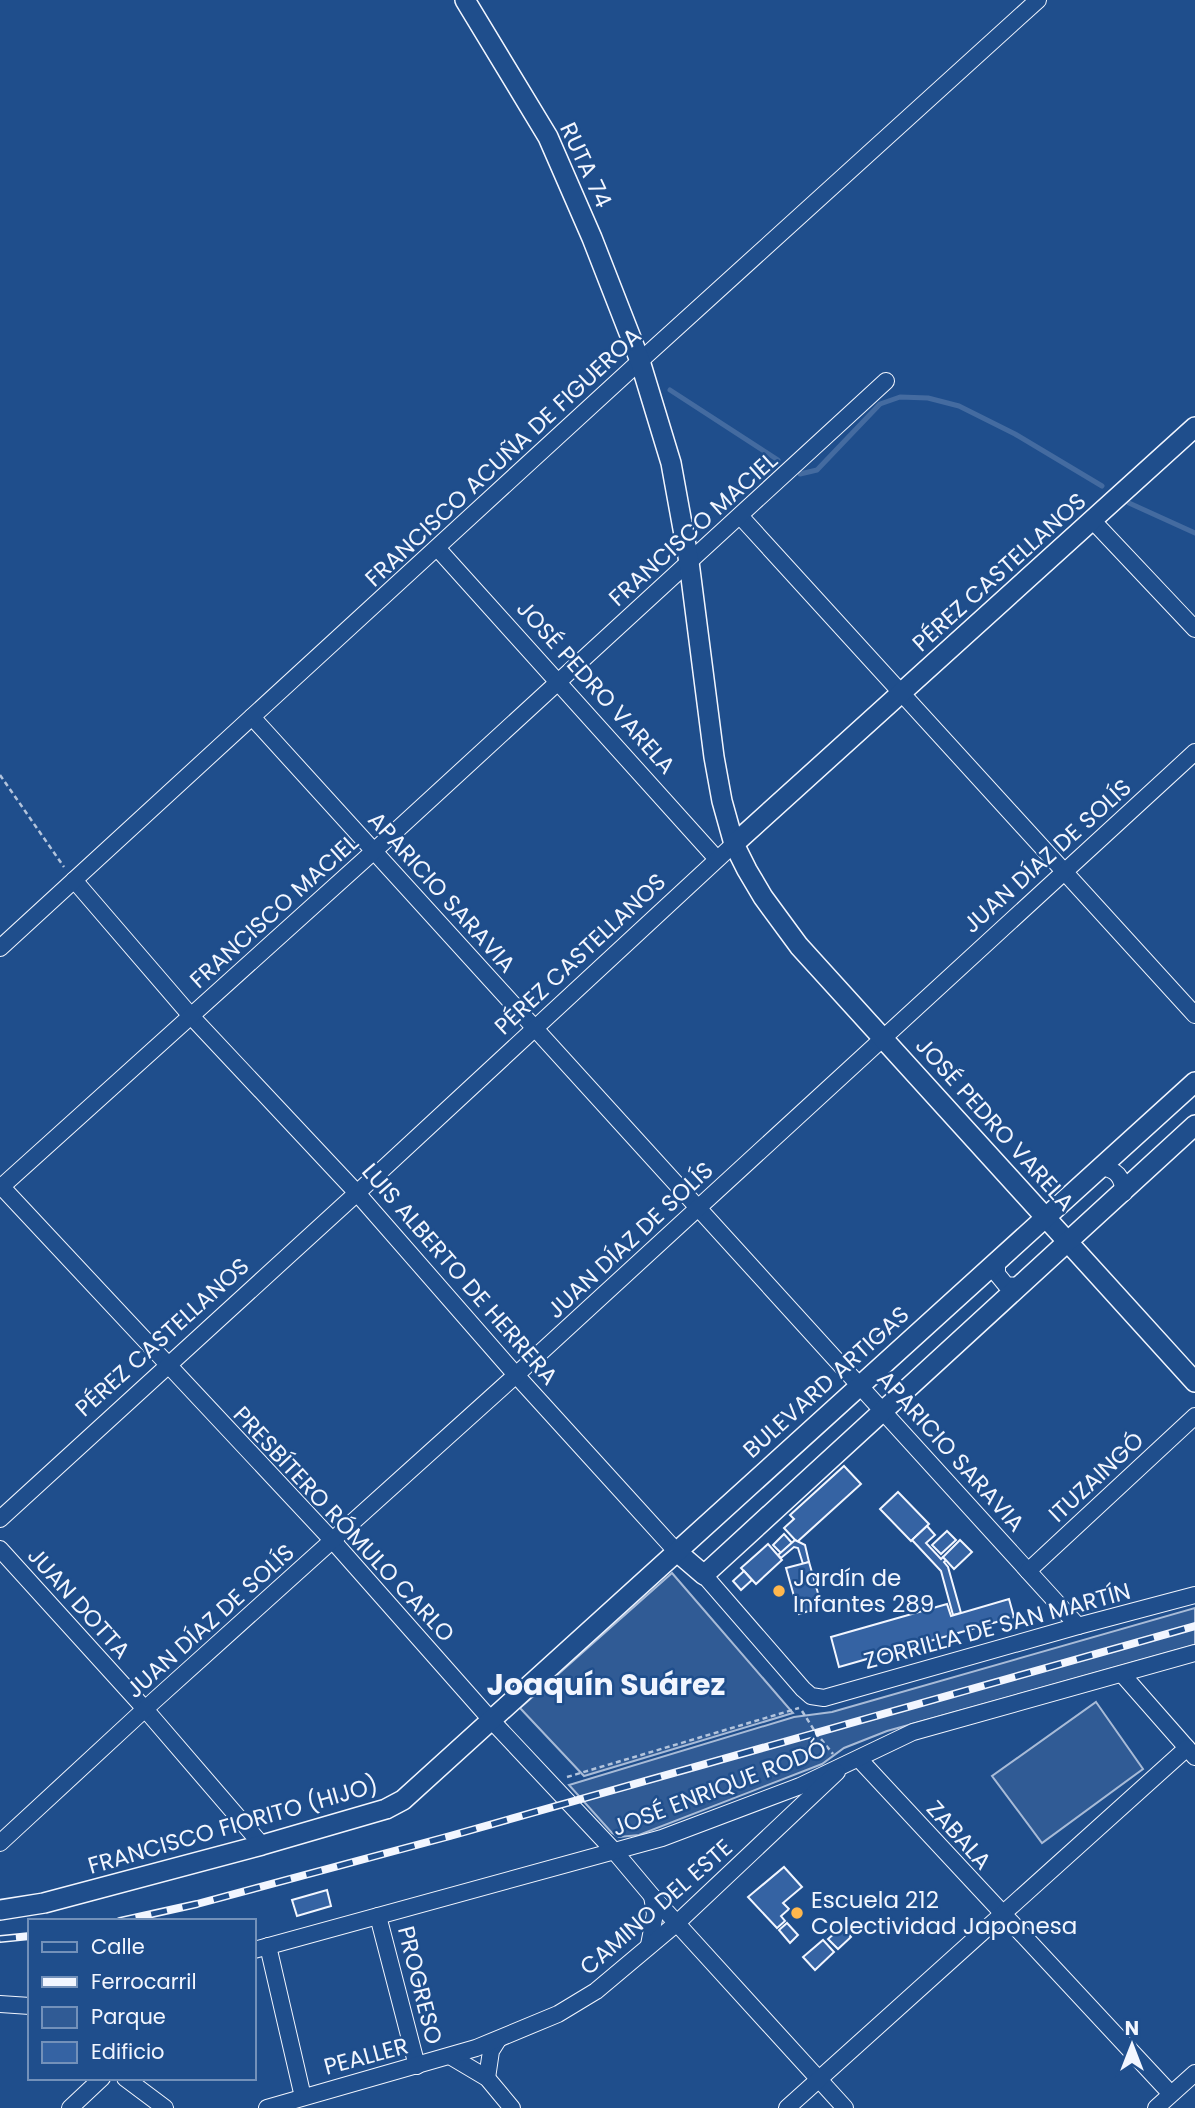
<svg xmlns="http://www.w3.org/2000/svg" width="1195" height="2108" viewBox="0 0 1195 2108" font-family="Poppins,sans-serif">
	<rect width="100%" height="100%" fill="#1f4e8c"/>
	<!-- green -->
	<g fill="#305b95" stroke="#a8bbd7" stroke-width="2">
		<path d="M672,1573l121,140 -209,63 -64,-68z"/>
		<path d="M1195,1608v37l-308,86 -43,17 -22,16 -183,71 -20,2 -7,-4 -43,-48 225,-68 38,-5z"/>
		<path d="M1096,1702l47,67 -101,74 -50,-67z"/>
	</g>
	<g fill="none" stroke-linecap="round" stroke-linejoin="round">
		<!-- stream -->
		<g stroke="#446ba0" stroke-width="5">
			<path d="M670,390l108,70"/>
			<path d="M800,474l17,-4 63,-66 20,-7 28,1 31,8 56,28 87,52"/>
			<path d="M1129,503l66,30"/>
		</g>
	</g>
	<!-- building -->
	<g fill="#3563a3" stroke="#f2f6ff" stroke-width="2">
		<path d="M844,1466l17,18 -64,58 -13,-14 10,-9 -4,-4z"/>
		<path d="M898,1492l31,32 -18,17 -31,-32z"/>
		<path d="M927,1526l8,9 -9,8 15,16 2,-2 3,3 -2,2 4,5 13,46 -8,2 -12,-44 -29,-31z"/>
		<path d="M947,1531l9,9 -15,14 -9,-9z"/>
		<path d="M784,1534l8,9 -11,10 -8,-8z"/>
		<path d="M795,1540l10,5 4,17 -6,2 -5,-16 -4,-1 -13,11 -3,-3z"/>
		<path d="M960,1540l12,12 -18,17 -11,-12z"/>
		<path d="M768,1544l14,16 -26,24 -15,-16z"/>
		<path d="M809,1562l13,45 -23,7 -13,-46z"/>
		<path d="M744,1571l8,9 -11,10 -8,-9z"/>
		<path d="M1009,1599l5,18 -175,50 -8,-30 116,-33 4,12z"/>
		<path d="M784,1867l18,20 -19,16 6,6 -8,7 4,5 -8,7 -29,-31z"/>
		<path d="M327,1890l4,16 -34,10 -5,-16z"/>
		<path d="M787,1923l11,12 -8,8 -11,-13z"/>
		<path d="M842,1927l9,10 -13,12 -10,-10z"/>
		<path d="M823,1940l11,12 -19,18 -12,-13z"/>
	</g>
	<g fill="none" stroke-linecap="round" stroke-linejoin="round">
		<!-- minor casing -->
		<g stroke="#f2f6ff" stroke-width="18">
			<g id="minor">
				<path d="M741,517l454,498"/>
				<path d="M1093,521l102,108"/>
				<path d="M438,549l279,310"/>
				<path d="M252,717l826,909"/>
				<path d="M74,880l117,136 166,177 159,182 160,176"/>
				<path d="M0,948l640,-587 398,-361"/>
				<path d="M1101,1167c16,3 21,9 23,26"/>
				<path d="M0,1185l333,356 159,180 123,131 37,44 193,212"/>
				<path d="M0,1188l374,-337 512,-470"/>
				<path d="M997,1260v14l9,11 12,1"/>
				<path d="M0,1519l357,-326 377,-349"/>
				<path d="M0,1549l145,160 117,136"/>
				<path d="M1028,1571l167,-155"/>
				<path d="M704,1575l99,114 8,7 13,2 254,-72 117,-31"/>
				<path d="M1122,1674l73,83"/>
				<path d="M859,1759l312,335"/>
				<path d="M0,1843l145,-134 371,-334 679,-623"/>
				<path d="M378,1916l39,150"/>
				<path d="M649,1945l6,-31 -3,-18"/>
				<path d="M268,1946l35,151"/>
				<path d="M254,1950l408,-112 138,-52 113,-54 282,-79"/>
				<path d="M0,2004l30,2"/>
				<path d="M450,2056l37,22 25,30"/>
				<path d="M125,2078l40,30"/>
				<path d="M487,2078l4,-27 7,-11"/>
				<path d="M70,2108l32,-30"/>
				<path d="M267,2108l209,-60 82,-34 38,-23 81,-68 160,-151"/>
				<path d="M787,2108l400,-360"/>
				<path d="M1156,2108l39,-35"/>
			</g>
		</g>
		<!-- tertiary casing -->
		<g stroke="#f2f6ff" stroke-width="22">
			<g id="tertiary">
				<path d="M465,0l83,137 44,101 48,123 31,102 18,99 25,195 8,44 12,43 13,26 16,27 36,49 396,436"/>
				<path d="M734,844l461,-417"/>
				<path d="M676,1551l28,24 491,-450"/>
				<path d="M0,1910l44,-7 218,-58 124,-36 17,-9 792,-718"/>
			</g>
		</g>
		<!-- path -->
		<g stroke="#b3c4dc" stroke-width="2.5" stroke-dasharray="5 3.5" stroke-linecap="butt">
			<path d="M0,775l64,92"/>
			<path d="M802,1711l14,22 17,21"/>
			<path d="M567,1777l232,-69"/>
		</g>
		<!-- minor -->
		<use href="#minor" stroke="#1f4e8c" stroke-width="16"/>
		<!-- tertiary -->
		<use href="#tertiary" stroke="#1f4e8c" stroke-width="19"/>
		<!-- rail casing -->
		<g stroke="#f2f6ff" stroke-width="8">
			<g id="rail">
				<path d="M120,1921l77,-17 253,-68 745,-210"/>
				<path d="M0,1939l30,-3"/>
			</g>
		</g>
		<!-- rail -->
		<use href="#rail" stroke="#1f4e8c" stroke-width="5" stroke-dasharray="16" stroke-linecap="butt"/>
	</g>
	<!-- markers -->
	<g fill="#ffb74d" stroke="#1f4e8c" stroke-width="2.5">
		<circle cx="779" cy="1591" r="7"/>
		<circle cx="797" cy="1913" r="7"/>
	</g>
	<g text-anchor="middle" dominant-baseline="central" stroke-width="5" stroke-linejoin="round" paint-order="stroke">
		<!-- street labels -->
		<g font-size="23" fill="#f2f6ff" stroke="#1f4e8c">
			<text transform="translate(586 165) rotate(65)">RUTA 74</text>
			<text transform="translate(503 457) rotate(-43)">FRANCISCO ACUÑA DE FIGUEROA</text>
			<text transform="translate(693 529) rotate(-42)">FRANCISCO MACIEL</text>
			<text transform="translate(999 572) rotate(-42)">PÉREZ CASTELLANOS</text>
			<text transform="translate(596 687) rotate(48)">JOSÉ PEDRO VARELA</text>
			<text transform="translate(1047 856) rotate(-42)">JUAN DÍAZ DE SOLÍS</text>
			<text transform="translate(442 892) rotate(48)">APARICIO SARAVIA</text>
			<text transform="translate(274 911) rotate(-42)">FRANCISCO MACIEL</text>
			<text transform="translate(580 954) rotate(-43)">PÉREZ CASTELLANOS</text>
			<text transform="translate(995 1124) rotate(48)">JOSÉ PEDRO VARELA</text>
			<text transform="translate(630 1240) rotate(-43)">JUAN DÍAZ DE SOLÍS</text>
			<text transform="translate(460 1274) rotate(49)">LUIS ALBERTO DE HERRERA</text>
			<text transform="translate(162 1337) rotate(-42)">PÉREZ CASTELLANOS</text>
			<text transform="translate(826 1382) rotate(-42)">BULEVARD ARTIGAS</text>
			<text transform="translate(951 1451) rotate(48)">APARICIO SARAVIA</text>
			<text transform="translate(1096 1477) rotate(-43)">ITUZAINGÓ</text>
			<text transform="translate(344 1524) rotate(47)">PRESBÍTERO RÓMULO CARLO</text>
			<text transform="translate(79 1603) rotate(48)">JUAN DOTTA</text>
			<text transform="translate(210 1621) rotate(-42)">JUAN DÍAZ DE SOLÍS</text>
			<text transform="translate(997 1626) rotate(-15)">ZORRILLA DE SAN MARTÍN</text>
			<text transform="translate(719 1788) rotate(-21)">JOSÉ ENRIQUE RODÓ</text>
			<text transform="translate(233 1825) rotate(-16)">FRANCISCO FIORITO (HIJO)</text>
			<text transform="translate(959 1835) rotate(48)">ZABALA</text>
			<text transform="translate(656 1907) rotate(-41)">CAMINO DEL ESTE</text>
			<text transform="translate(420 1985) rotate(76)">PROGRESO</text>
			<text transform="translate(366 2056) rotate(-15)">PEALLER</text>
		</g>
		<!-- poi labels -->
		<g font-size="23" fill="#f2f6ff" stroke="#1f4e8c" text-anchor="start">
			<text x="793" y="1578">Jardín de<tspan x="793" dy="26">Infantes 289</tspan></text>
			<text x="811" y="1900">Escuela 212<tspan x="811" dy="26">Colectividad Japonesa</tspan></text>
		</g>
		<!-- district labels -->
		<g font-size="30" font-weight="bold" fill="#f2f6ff" stroke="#1f4e8c">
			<text x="606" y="1684">Joaquín Suárez</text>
		</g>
	</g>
	<!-- legend -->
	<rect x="28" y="1919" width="228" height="161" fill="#1f4e8c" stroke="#7391ba" stroke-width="2"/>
	<rect x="42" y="1942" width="35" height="10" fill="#1f4e8c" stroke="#7391ba" stroke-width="2"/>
	<text x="91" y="1954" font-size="21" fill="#f2f6ff">Calle</text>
	<rect x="42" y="1977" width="35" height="10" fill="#f2f6ff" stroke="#7391ba" stroke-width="2"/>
	<text x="91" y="1989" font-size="21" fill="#f2f6ff">Ferrocarril</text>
	<rect x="42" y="2007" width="35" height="21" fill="#305b95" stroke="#7391ba" stroke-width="2"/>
	<text x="91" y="2024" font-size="21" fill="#f2f6ff">Parque</text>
	<rect x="42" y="2042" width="35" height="21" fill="#3563a3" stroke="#7391ba" stroke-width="2"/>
	<text x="91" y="2059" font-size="21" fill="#f2f6ff">Edificio</text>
	<!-- north arrow -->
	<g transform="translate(1132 2045)" stroke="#1f4e8c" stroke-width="5" paint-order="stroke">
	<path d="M0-5L12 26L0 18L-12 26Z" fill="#f2f6ff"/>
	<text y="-10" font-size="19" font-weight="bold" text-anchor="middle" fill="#f2f6ff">N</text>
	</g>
</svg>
